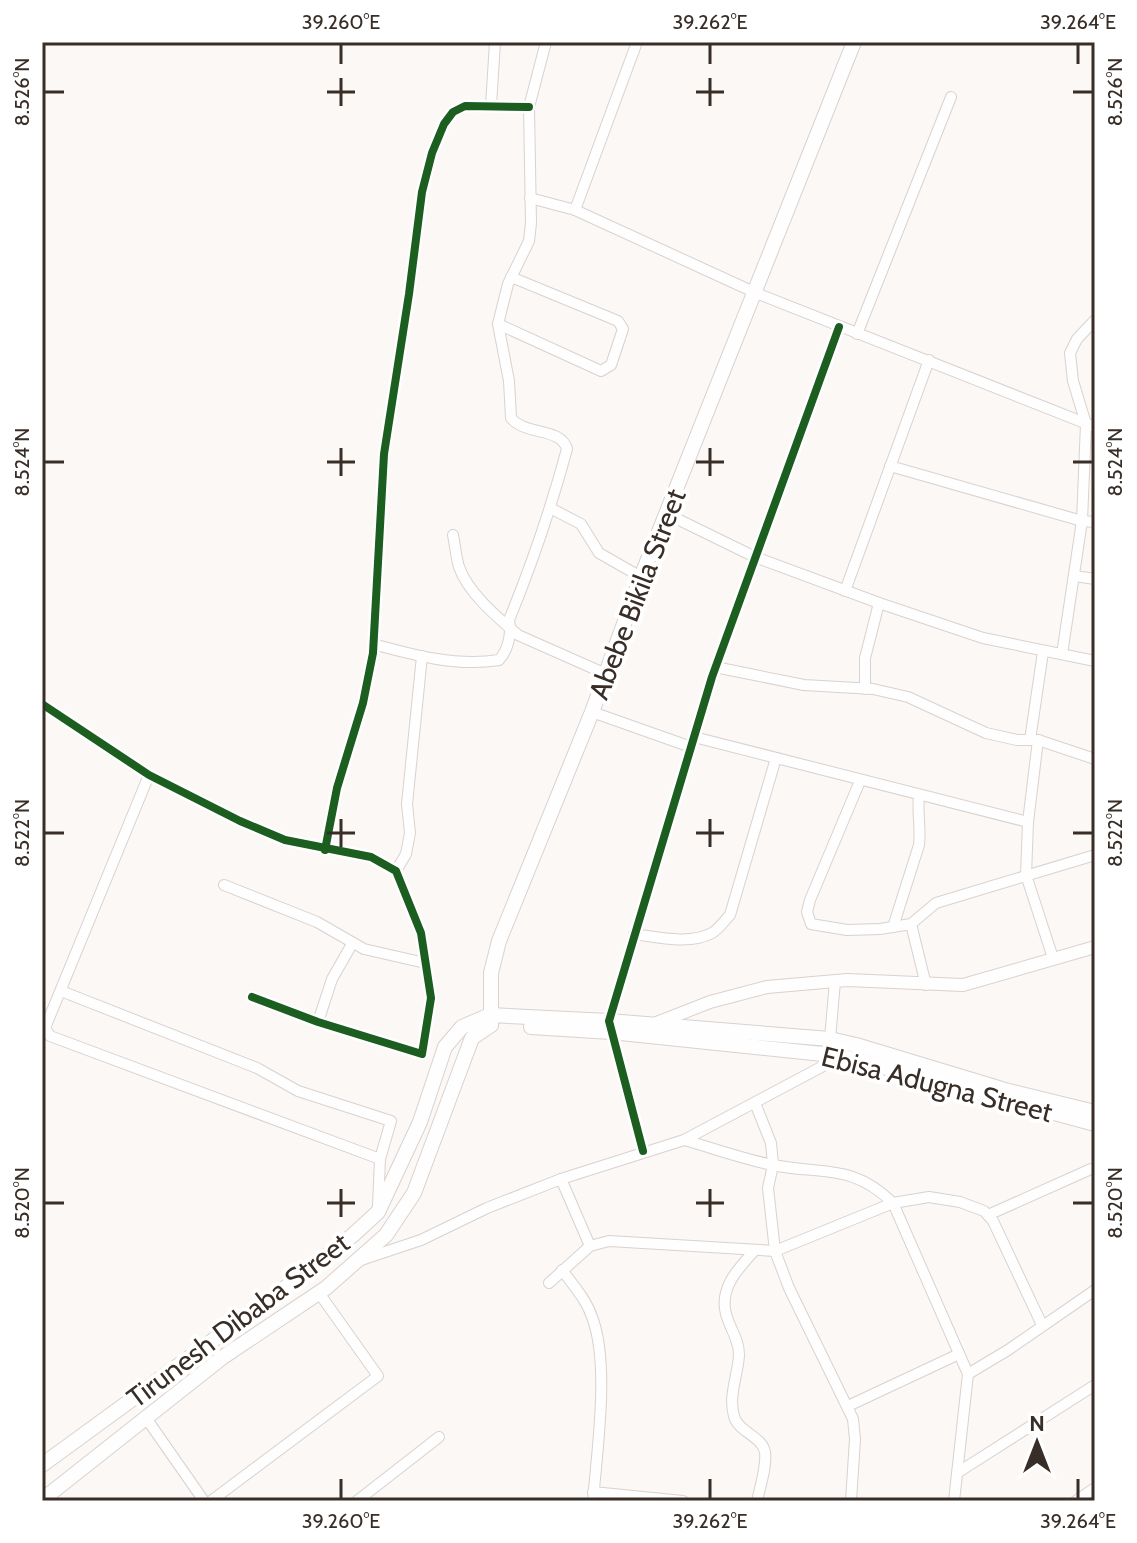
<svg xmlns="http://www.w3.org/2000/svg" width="1137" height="1543" viewBox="0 0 1137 1543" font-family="Cabin,sans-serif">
	<rect width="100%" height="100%" fill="#fbf8f6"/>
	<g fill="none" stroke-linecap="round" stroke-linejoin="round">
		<!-- minor casing -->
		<g stroke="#d9d2ce" stroke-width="12">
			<g id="minor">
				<path d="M491,106l4,-64"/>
				<path d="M530,198l45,12 181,83 339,134"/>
				<path d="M575,210l62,-168"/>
				<path d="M498,324l103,47 10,-6 12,-36 -5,-8 -107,-44"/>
				<path d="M857,334l94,-237"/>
				<path d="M890,466l192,55 13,1"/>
				<path d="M550,508l31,16 18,29 42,24"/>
				<path d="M667,514l88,43 124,46 104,35 112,23"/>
				<path d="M453,535c2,10 3,22 6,32 9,26 39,51 59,68l88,39"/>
				<path d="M1075,576l20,3"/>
				<path d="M845,591l84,-231"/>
				<path d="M373,644c40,11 84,23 126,16 9,-10 13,-26 10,-40 23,-56 42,-112 58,-171 -6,-22 -41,-13 -56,-31l-2,-37 -11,-57 10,-40 21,-43 2,-18 -2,-116 17,-65"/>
				<path d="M1062,654l20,-133 4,-97 -13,-43 -3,-28 7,-14 18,-19"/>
				<path d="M715,667l89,18 69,4 35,8 78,36 31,7h21l57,19"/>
				<path d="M865,689v-31l14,-55"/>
				<path d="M42,704l107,71 91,46 45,19 86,17 25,14 25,62 10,65 -9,56 -104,-32 -66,-25"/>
				<path d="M592,712l99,35"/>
				<path d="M694,737l334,85"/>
				<path d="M1030,740l13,-88"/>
				<path d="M1038,740l-10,82 -2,53 27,83"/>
				<path d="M149,775l-104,253 5,8 330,123 -2,47"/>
				<path d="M860,781l-50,119 -3,12 4,12 36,6 33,-1 31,-5 25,-21 159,-48"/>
				<path d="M325,850l12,-62 26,-85 10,-50 11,-199 25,-160 13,-102 10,-39 12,-29 9,-12 12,-6 64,1"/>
				<path d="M396,871l10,-17 4,-21 -3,-29 15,-148"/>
				<path d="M224,885l93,37 47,27 61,14"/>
				<path d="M911,924l15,61"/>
				<path d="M893,927l26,-82c2,-17 -2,-32 0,-50"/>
				<path d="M634,934c23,3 56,11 78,-1 7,-4 12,-12 18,-18l46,-157"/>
				<path d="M61,991l196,77 41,23 93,30 -11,38"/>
				<path d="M318,1022l14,-43 20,-35"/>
				<path d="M830,1039l5,-58"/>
				<path d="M755,1103l16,40 2,22 -5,23 7,63 14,37 64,131 2,20 -4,62"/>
				<path d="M684,1140c29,8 59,19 89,25 50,10 79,-2 120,38l75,171 -14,127"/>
				<path d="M643,1151l-34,-130 103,-344 127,-350"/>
				<path d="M561,1179l29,67"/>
				<path d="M988,1215l103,-46"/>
				<path d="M755,1250c-16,18 -36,37 -29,64 4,15 13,25 13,41 -1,20 -11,41 -5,61 4,16 28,20 31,36 2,14 -5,35 -8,49"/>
				<path d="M361,1260l60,-20 66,-32 74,-29 123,-39 158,-84"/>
				<path d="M562,1270c11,15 24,29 30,47 18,47 5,132 1,184"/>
				<path d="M549,1283l41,-37 19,-5 166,10 118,-48 36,-6 31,5 24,9 9,10 49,104"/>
				<path d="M968,1374l40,-24 87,-60"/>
				<path d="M848,1406l111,-52"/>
				<path d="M146,1418l58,83"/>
				<path d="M957,1473l138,-88"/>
				<path d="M593,1492l90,9"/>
				<path d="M211,1501l167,-125 -59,-83"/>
				<path d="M357,1501l82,-64"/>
				<path d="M1076,1501l19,-13"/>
			</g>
		</g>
		<!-- tertiary casing -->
		<g stroke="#d9d2ce" stroke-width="14">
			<path id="tertiary" d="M654,1024l56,-22 57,-15 80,-7 116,5 132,-38"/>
		</g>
		<!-- secondary casing -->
		<g stroke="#d9d2ce" stroke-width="16">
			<g id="secondary">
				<path d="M491,1025v-52l8,-32 93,-229 49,-135 213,-535"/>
				<path d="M531,1027l80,5 231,24 253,68"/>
				<path d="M42,1465l244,-178 67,-52 25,-23 42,-90 25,-75 17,-20 28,-12 119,6 221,18 26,6 149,45 90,22"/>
				<path d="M42,1500l181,-143 103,-69 60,-53 28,-42 58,-155 19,-13"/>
			</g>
		</g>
		<!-- minor -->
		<use href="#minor" stroke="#fefefe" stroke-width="10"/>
		<!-- tertiary -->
		<use href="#tertiary" stroke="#fefefe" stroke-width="12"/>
		<!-- secondary -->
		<use href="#secondary" stroke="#fefefe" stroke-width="14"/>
		<!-- cycleway casing -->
		<g stroke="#fff" stroke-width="13">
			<g id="cycleway">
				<path d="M42,704l107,71 91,46 45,19 86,17 25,14 25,62 10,65 -9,56 -104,-32 -66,-25"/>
				<path d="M325,850l12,-62 26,-85 10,-50 11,-199 25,-160 13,-102 10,-39 12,-29 9,-12 12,-6 64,1"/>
				<path d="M643,1151l-34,-130 103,-344 127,-350"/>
			</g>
		</g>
		<!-- cycleway -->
		<use href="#cycleway" stroke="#1b5e20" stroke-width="8"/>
	</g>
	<!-- ticks -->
	<path fill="none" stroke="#382e27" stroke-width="3" d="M341,44v20M710,44v20M1078,44v20M341,78v28M710,78v28M44,92h20M327,92h28M696,92h28M1073,92h20M341,448v28M710,448v28M44,462h20M327,462h28M696,462h28M1073,462h20M341,819v28M710,819v28M44,833h20M327,833h28M696,833h28M1073,833h20M341,1189v28M710,1189v28M44,1203h20M327,1203h28M696,1203h28M1073,1203h20M341,1479v20M710,1479v20M1078,1479v20"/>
	<g text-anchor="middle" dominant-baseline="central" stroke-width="8" stroke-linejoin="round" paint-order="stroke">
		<!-- street labels -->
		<g font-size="28" fill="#382e27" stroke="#fff">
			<text transform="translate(637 594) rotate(-69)">Abebe Bikila Street</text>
			<text transform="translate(937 1084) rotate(14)">Ebisa Adugna Street</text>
			<text transform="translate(238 1320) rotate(-37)">Tirunesh Dibaba Street</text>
		</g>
	</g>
	<!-- border -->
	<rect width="1137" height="1543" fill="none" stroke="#ffffff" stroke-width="88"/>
	<!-- north arrow -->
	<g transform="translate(1037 1443)" stroke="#ffffff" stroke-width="6" paint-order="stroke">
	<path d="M0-6L14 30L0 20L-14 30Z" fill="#382e27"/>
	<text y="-12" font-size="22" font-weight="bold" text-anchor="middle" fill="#382e27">N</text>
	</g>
	<rect x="44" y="44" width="1049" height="1455" fill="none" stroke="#382e27" stroke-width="3"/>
	<g font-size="20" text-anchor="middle" fill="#382e27">
		<text x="341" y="29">39.260°E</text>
		<text x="710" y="29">39.262°E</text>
		<text x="1078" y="29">39.264°E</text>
		<text transform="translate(22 92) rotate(-90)" y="7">8.526°N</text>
		<text transform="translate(1115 92) rotate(-90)" y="7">8.526°N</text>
		<text transform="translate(22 462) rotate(-90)" y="7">8.524°N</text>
		<text transform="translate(1115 462) rotate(-90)" y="7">8.524°N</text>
		<text transform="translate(22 833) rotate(-90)" y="7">8.522°N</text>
		<text transform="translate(1115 833) rotate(-90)" y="7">8.522°N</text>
		<text transform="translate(22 1203) rotate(-90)" y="7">8.520°N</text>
		<text transform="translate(1115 1203) rotate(-90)" y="7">8.520°N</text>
		<text x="341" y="1528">39.260°E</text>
		<text x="710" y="1528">39.262°E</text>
		<text x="1078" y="1528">39.264°E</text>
	</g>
</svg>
